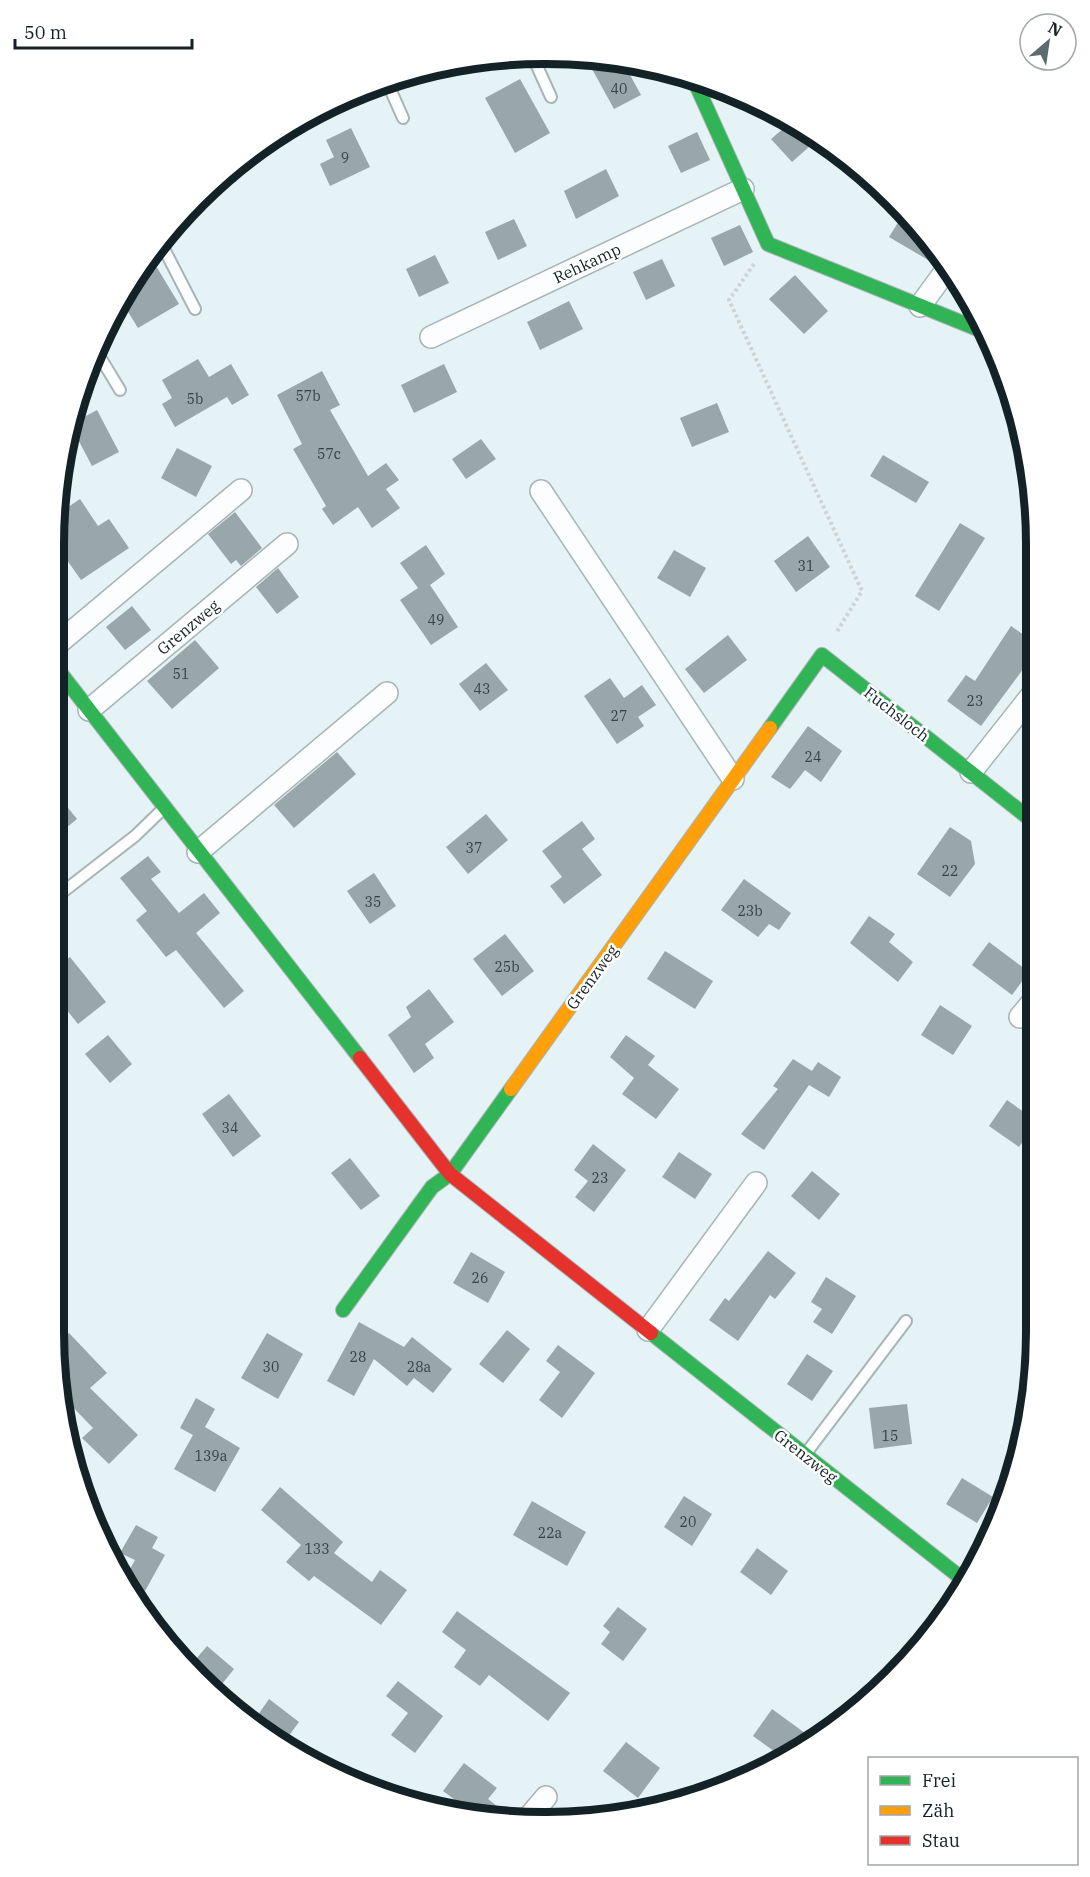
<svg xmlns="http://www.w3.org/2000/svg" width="1090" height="1877" viewBox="0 0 1090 1877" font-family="'IBM Plex Serif',serif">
	<rect width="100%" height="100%" fill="#e5f2f6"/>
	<!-- building -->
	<g fill="#99a6aa">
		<path d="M586,58l37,4 18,33 -27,14z"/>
		<path d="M520,79l30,54 -35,20 -30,-55z"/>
		<path d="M791,122l28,16 -27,24 -21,-23z"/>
		<path d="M351,128l19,39 -40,19 -10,-22 14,-7 -8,-17z"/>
		<path d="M697,132l13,28 -29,13 -13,-27z"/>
		<path d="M606,169l13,27 -43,23 -12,-28z"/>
		<path d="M904,213l35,46 -4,5 -46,-27z"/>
		<path d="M514,219l13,27 -29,14 -13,-28z"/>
		<path d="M740,225l13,27 -29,14 -13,-28z"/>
		<path d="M435,255l14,28 -30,14 -13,-28z"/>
		<path d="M150,256l29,48 -41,24 -16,-26 15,-29z"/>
		<path d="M662,259l13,27 -29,14 -13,-28z"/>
		<path d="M795,275l33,36 -24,23 -35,-35z"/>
		<path d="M569,301l14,28 -43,21 -13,-28z"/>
		<path d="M198,359l11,18 22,-13 18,31 -17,10 -5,-8 -52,30 -13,-23 10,-6 -10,-18z"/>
		<path d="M444,364l13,28 -43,21 -13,-28z"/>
		<path d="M322,371l18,34 -10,5 38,66 18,-13 13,17 -13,9 14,19 -28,20 -14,-21 -25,18 -11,-16 4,-3 -33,-57 9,-5 -25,-49z"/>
		<path d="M717,403l12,29 -37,15 -12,-29z"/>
		<path d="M97,410l22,42 -27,14 -20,-38 1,-5z"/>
		<path d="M481,439l15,20 -30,20 -14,-20z"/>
		<path d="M177,448l35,18 -16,31 -35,-19z"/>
		<path d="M883,455l46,27 -13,21 -46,-27z"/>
		<path d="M80,499l18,27 11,-7 20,29 -48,32 -26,-37v-27z"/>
		<path d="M235,512l27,36 -21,18 -5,-6 -5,4 -23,-30z"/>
		<path d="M960,523l25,15 -46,73 -24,-15z"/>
		<path d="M808,536l22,31 -34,25 -22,-31z"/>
		<path d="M426,545l19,29 -15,11 28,42 -27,18 -31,-45 18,-12 -18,-25z"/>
		<path d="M674,550l32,18 -16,29 -33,-19z"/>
		<path d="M278,568l21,29 -22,17 -21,-27z"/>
		<path d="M132,606l19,24 -26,20 -19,-23z"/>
		<path d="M1011,626l24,17v10l-54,73 -34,-25 19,-26 9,6z"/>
		<path d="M728,635l19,25 -43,33 -19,-24z"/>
		<path d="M195,640l24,28 -47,41 -25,-28z"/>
		<path d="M486,663l22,27 -28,21 -21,-27z"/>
		<path d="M610,678l14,20 18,-13 14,20 -18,12 6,9 -27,18 -33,-48z"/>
		<path d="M808,726l34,25 -21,31 -16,-12 -15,19 -19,-12z"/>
		<path d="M337,752l19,22 -62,54 -20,-23z"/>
		<path d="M55,792l22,27 -22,18z"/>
		<path d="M486,814l22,26 -40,34 -22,-27z"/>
		<path d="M582,821l13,18 -13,10 20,26 -38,29 -14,-18 12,-9 -20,-26z"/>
		<path d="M950,827l21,14 4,23 -25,33 -33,-23z"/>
		<path d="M148,856l13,16 -10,7 28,34 25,-20 16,20 -24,20 48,58 -20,17 -48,-58 -10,7 -30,-37 11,-9 -27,-33z"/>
		<path d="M374,873l22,33 -26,18 -23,-33z"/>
		<path d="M744,879l47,34 -12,17 -10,-6 -11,13 -37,-27z"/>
		<path d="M869,916l26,18 -6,8 24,20 -15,20 -48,-39z"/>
		<path d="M505,934l29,37 -32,25 -29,-37z"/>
		<path d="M989,942l40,30 -17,23 -40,-30z"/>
		<path d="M665,951l48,30 -18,28 -48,-30z"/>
		<path d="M70,957l36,45 -28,22 -24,-30v-25z"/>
		<path d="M429,989l25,33 -29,22 9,14 -20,15 -26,-38 23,-18 -5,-10z"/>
		<path d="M940,1005l32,21 -19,29 -32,-20z"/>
		<path d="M108,1035l24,29 -22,19 -25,-29z"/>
		<path d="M626,1035l29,21 -7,9 31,24 -23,30 -34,-25 12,-16 -24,-21z"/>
		<path d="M793,1059l19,12 6,-9 23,15 -12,20 -20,-12 -45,65 -23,-16 37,-45 -5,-3z"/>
		<path d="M229,1094l32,42 -28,21 -31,-43z"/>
		<path d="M1007,1100l28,20v4l-16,23 -30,-21z"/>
		<path d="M593,1144l33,26 -32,42 -19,-15 13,-16 -14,-11z"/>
		<path d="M679,1152l33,22 -17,25 -33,-22z"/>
		<path d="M350,1158l30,38 -19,14 -30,-37z"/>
		<path d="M812,1171l28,23 -21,26 -28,-24z"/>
		<path d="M768,1251l28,22 -21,26 -5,-4 -32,46 -29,-21 16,-22 4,3z"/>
		<path d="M471,1252l34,20 -17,31 -35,-20z"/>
		<path d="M826,1277l30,19 -24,38 -19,-12 9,-13 -11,-7z"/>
		<path d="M359,1322l45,25 8,-10 40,32 -19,24 -19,-15 -7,8 -33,-27 -20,37 -27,-15z"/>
		<path d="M507,1330l23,19 -27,34 -24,-19z"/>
		<path d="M69,1333l38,40 -17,15 48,47 -29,29 -27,-26 11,-10 -28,-29 -3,-21 6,-6 -9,-10 -3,-17z"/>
		<path d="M267,1333l36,21 -25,45 -37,-21z"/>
		<path d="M558,1345l37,28 -33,45 -23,-18 21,-28 -14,-11z"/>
		<path d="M807,1354l26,17 -21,30 -25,-17z"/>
		<path d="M196,1398l19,11 -10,18 35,21 -25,44 -41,-23 19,-34 -13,-7z"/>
		<path d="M907,1404l5,40 -38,5 -5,-41z"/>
		<path d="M962,1478l31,19 -16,26 -31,-19z"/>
		<path d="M280,1487l63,55 -9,11 38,29 8,-12 27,20 -26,35 -67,-49 -5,5 -23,-19 15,-17 -40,-35z"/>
		<path d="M684,1496l28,18 -20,32 -28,-19z"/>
		<path d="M532,1501l54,31 -19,34 -54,-31z"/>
		<path d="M136,1525l22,12 -6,11 13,7 -20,36 -15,-8 -4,-7 9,-16 -15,-7z"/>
		<path d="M757,1548l31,23 -17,24 -31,-23z"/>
		<path d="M618,1607l29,22 -24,32 -22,-17 9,-12 -7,-6z"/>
		<path d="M457,1611l113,82 -22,28 -59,-46 -9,11 -26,-19 12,-17 -24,-18z"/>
		<path d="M207,1646l27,23 -16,20 -27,-24z"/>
		<path d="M398,1681l45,35 -28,37 -24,-18 17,-22 -22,-17z"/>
		<path d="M269,1699l30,23 -17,23 -10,-5 -19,-18z"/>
		<path d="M772,1709l37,27 -8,10 -19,11 -29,-21z"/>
		<path d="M626,1742l34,26 -22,30 -35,-27z"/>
		<path d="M464,1763l33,25 -9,11 20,16 -38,-4 -27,-20z"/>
	</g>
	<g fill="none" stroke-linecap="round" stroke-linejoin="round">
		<!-- lane casing -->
		<g stroke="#a7b4b8" stroke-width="14">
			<g id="lane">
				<path d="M532,55l19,42"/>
				<path d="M387,82l16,36"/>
				<path d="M161,243l34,66"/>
				<path d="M97,352l23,38"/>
				<path d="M55,898l80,-62 29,-28"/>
				<path d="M807,1452l99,-131"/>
			</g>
		</g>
		<!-- street casing -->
		<g stroke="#a7b4b8" stroke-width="24">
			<g id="street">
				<path d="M920,306l27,-37"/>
				<path d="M431,337l312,-148"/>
				<path d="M541,491l192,288"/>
				<path d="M55,646l186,-156"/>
				<path d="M89,710l198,-166"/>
				<path d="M971,772l64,-81"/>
				<path d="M198,852l189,-159"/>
				<path d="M1020,1017l15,-18"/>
				<path d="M648,1330l108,-147"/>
				<path d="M529,1817l17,-20"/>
			</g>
		</g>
		<!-- fast casing -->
		<g stroke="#a7b4b8" stroke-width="16">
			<g id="fast">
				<path d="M694,80l74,164 217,88"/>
				<path d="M55,666l305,392"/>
				<path d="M770,728l52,-73 213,168"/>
				<path d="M343,1310l89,-123 18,-13 61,-85"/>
				<path d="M651,1333l314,248"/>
			</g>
		</g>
		<!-- slow casing -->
		<g stroke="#a7b4b8" stroke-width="16">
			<path id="slow" d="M511,1089l259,-361"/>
		</g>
		<!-- jam casing -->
		<g stroke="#a7b4b8" stroke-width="16">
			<path id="jam" d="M360,1058l90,116 201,159"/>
		</g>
		<!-- path -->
		<path stroke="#ced3d4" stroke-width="4" stroke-dasharray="3 3" stroke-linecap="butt" d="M754,264l-25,36 133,291 -26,42"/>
		<!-- lane -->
		<use href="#lane" stroke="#fbfdfe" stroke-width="10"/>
		<!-- street -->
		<use href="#street" stroke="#fbfdfe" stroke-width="21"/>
		<!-- fast -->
		<use href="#fast" stroke="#30b455" stroke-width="14"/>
		<!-- slow -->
		<use href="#slow" stroke="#ff9f0a" stroke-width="14"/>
		<!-- jam -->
		<use href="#jam" stroke="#e5322d" stroke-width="14"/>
	</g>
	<g text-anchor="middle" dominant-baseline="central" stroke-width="5" stroke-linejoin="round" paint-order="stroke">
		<!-- number labels -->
		<g font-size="14" fill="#344347">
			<text x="619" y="89">40</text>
			<text x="345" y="158">9</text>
			<text x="308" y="396">57b</text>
			<text x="195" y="399">5b</text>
			<text x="329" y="454">57c</text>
			<text x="806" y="566">31</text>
			<text x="436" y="620">49</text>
			<text x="181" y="674">51</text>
			<text x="482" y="689">43</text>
			<text x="975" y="701">23</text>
			<text x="619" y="716">27</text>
			<text x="813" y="757">24</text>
			<text x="474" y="848">37</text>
			<text x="950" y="871">22</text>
			<text x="373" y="902">35</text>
			<text x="750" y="911">23b</text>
			<text x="507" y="967">25b</text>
			<text x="230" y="1128">34</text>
			<text x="600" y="1178">23</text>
			<text x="480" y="1278">26</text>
			<text x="358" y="1357">28</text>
			<text x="271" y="1367">30</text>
			<text x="419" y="1367">28a</text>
			<text x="890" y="1436">15</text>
			<text x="211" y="1456">139a</text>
			<text x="688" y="1522">20</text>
			<text x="550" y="1533">22a</text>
			<text x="317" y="1549">133</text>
		</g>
		<!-- street labels -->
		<g font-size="16" fill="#132226" stroke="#fff">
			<text transform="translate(587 263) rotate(-25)">Rehkamp</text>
			<text transform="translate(188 627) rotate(-40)">Grenzweg</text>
			<text transform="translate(897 714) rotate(38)">Fuchsloch</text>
			<text transform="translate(592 977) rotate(-54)">Grenzweg</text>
			<text transform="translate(806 1456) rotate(38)">Grenzweg</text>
		</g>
	</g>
	<!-- crop -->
	<path d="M0 0H1090V1877H0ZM544 64H546A480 480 0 0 1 1026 544V1332A480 480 0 0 1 546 1812H544A480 480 0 0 1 64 1332V544A480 480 0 0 1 544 64Z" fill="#fff" fill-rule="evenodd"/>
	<path fill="none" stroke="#132226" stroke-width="8" d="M544 64H546A480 480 0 0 1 1026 544V1332A480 480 0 0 1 546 1812H544A480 480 0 0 1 64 1332V544A480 480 0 0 1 544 64Z"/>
	<!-- legend -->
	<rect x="868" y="1757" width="210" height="108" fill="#ffffff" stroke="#a1a7a8" stroke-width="1.5"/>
	<rect x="880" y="1776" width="30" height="9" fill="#30b455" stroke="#a1a7a8" stroke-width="1.5"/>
	<text x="922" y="1787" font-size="18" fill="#132226">Frei</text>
	<rect x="880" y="1806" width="30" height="9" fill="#ff9f0a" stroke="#a1a7a8" stroke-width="1.5"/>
	<text x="922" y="1817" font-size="18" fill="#132226">Zäh</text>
	<rect x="880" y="1836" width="30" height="9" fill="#e5322d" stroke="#a1a7a8" stroke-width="1.5"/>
	<text x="922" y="1847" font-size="18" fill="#132226">Stau</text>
	<!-- north arrow -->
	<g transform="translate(1048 42) rotate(29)"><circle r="28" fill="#ffffff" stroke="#a1a7a8" stroke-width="1.5"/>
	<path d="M0-4.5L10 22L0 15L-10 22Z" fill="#5c6b6f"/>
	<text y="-9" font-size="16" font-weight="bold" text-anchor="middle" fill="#132226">N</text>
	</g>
	<!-- scale -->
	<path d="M15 39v9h177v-9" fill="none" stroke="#132226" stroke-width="3"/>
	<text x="24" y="39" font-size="18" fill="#132226" stroke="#ffffff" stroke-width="4.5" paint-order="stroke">50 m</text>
</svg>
